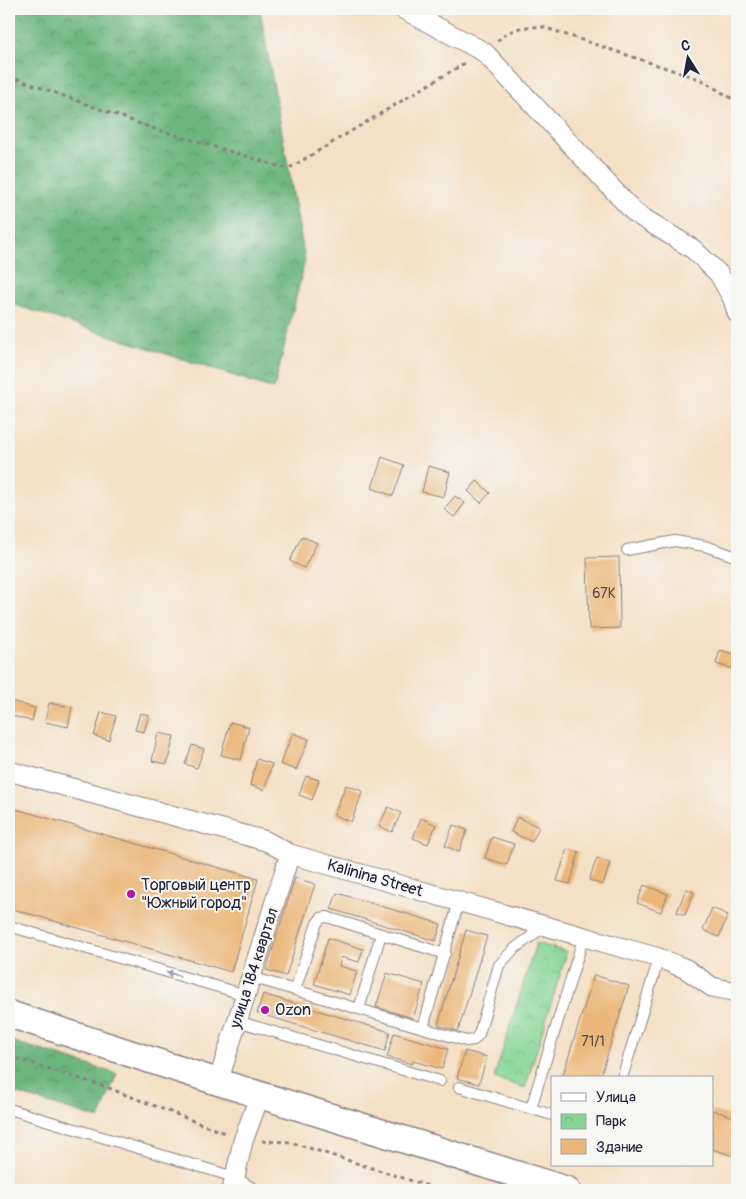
<svg xmlns="http://www.w3.org/2000/svg" width="746" height="1199" viewBox="0 0 746 1199" font-family="Pangolin,sans-serif">
	<defs>
		<pattern id="forest-crowns" width="20" height="18" patternUnits="userSpaceOnUse" patternTransform="scale(1.25)"><rect width="20" height="18" fill="#6cb67e"/><path d="M2 6a3 3 0 1 1 6 0M12 15a3 3 0 1 1 6 0" fill="none" stroke="#589468"/></pattern>
		<pattern id="park-crowns" width="20" height="18" patternUnits="userSpaceOnUse" patternTransform="scale(1.25)"><rect width="20" height="18" fill="#86d595"/><path d="M2 6a3 3 0 1 1 6 0M12 15a3 3 0 1 1 6 0" fill="none" stroke="#73b781"/></pattern>
	</defs>
	<rect width="100%" height="100%" fill="#f6f6f2"/>
	<filter id="ink" filterUnits="userSpaceOnUse"><feTurbulence type="fractalNoise" baseFrequency=".02" numOctaves="2"/><feDisplacementMap in="SourceGraphic" scale="10" xChannelSelector="R" yChannelSelector="G"/><feConvolveMatrix kernelMatrix="1 2 1 2 8 2 1 2 1" color-interpolation-filters="sRGB"/></filter>
	<filter id="wash" filterUnits="userSpaceOnUse"><feTurbulence type="fractalNoise" baseFrequency=".0096" numOctaves="4" result="noise"/><feDisplacementMap in="SourceGraphic" scale="20" xChannelSelector="R" yChannelSelector="G"/><feGaussianBlur stdDeviation="1.12" result="paint"/><feColorMatrix in="noise" values="0 0 0 0 0 0 0 0 0 0 0 0 0 0 0 0 0 1.4 0 .05"/><feComposite in="paint" operator="in"/></filter>
	<g filter="url(#wash)">
		<rect width="100%" height="100%" fill="#f4e0c5"/>
		<!-- forest -->
		<g fill="url(#forest-crowns)" stroke="#476c5c">
			<path d="M9,9l251,1 45,250 -31,129 -265,-86z"/>
			<path d="M9,1040l108,34 -18,45 -90,-28z"/>
		</g>
		<!-- park -->
		<path fill="url(#park-crowns)" stroke="#547c68" d="M536,943l31,9 -42,136 -31,-10z"/>
		<g id="blocks">
			<!-- building -->
			<g fill="#ebb678">
				<path d="M382,457l22,8 -11,31 -21,-8z"/>
				<path d="M428,466l22,6 -6,25 -22,-5z"/>
				<path d="M477,481l13,12 -9,10 -13,-12z"/>
				<path d="M455,496l10,7 -11,14 -10,-8z"/>
				<path d="M302,536l15,7 -13,25 -14,-7z"/>
				<path d="M619,557l1,71 -31,1 -2,-71z"/>
				<path d="M720,650l17,5v15l-21,-6z"/>
				<path d="M11,701l24,7 -3,13 -23,-6z"/>
				<path d="M49,703l23,4 -4,20 -23,-5z"/>
				<path d="M101,712l15,4 -7,24 -15,-4z"/>
				<path d="M140,713l9,2 -5,17 -9,-2z"/>
				<path d="M230,722l19,5 -8,33 -20,-5z"/>
				<path d="M158,733l16,3 -7,28 -15,-3z"/>
				<path d="M293,733l16,6 -13,31 -16,-6z"/>
				<path d="M192,745l12,4 -7,19 -12,-4z"/>
				<path d="M257,759l15,5 -8,26 -14,-5z"/>
				<path d="M306,776l13,4 -7,20 -13,-5z"/>
				<path d="M346,785l17,6 -12,31 -17,-7z"/>
				<path d="M9,807l249,72 -27,93 -222,-64z"/>
				<path d="M388,807l13,6 -9,19 -13,-6z"/>
				<path d="M517,817l22,10 -7,15 -21,-10z"/>
				<path d="M421,818l15,7 -8,19 -15,-6z"/>
				<path d="M453,825l14,5 -8,22 -14,-6z"/>
				<path d="M492,837l22,7 -7,21 -22,-7z"/>
				<path d="M567,849l12,3 -9,32 -13,-3z"/>
				<path d="M597,858l13,5 -7,22 -14,-5z"/>
				<path d="M295,878l20,6 -29,92 -20,-6z"/>
				<path d="M644,885l24,9 -7,18 -24,-9z"/>
				<path d="M686,889l8,3 -9,23 -8,-3z"/>
				<path d="M337,893l104,31 -5,17 -105,-32z"/>
				<path d="M712,908l16,7 -9,22 -16,-7z"/>
				<path d="M466,930l21,6 -29,95 -20,-6z"/>
				<path d="M328,938l35,11 -4,13 -18,-5 -2,9 18,5 -7,24 -36,-11z"/>
				<path d="M387,973l37,11 -11,34 -37,-11z"/>
				<path d="M594,975l35,11 -29,92h-38z"/>
				<path d="M263,994l127,38 -5,19 -128,-38z"/>
				<path d="M394,1033l54,16 -6,20 -29,-8 -1,3 -25,-7z"/>
				<path d="M465,1051l22,6 -8,27 -22,-6z"/>
				<path d="M712,1110l25,8v39l-25,-8z"/>
			</g>
		</g>
	</g>
	<g filter="url(#ink)">
		<use href="#blocks" fill-opacity="0" stroke="#8b8180" stroke-width="1"/>
		<g fill="none" stroke-linecap="round" stroke-linejoin="round">
			<!-- lane casing -->
			<g stroke="#8b8180" stroke-width="12">
				<g id="lane">
					<path d="M627,550l48,-9 30,5 32,11"/>
					<path d="M9,926l237,69"/>
					<path d="M251,977l172,51 36,-127"/>
					<path d="M295,990l22,-67 4,-5 6,-1 118,37"/>
					<path d="M359,1009l22,-75"/>
					<path d="M237,1021l203,60"/>
					<path d="M423,1028l43,13 8,-1 5,-6 20,-69 15,-16 31,-23"/>
					<path d="M622,1078l37,-120"/>
					<path d="M459,1087l93,28"/>
					<path d="M531,1108l53,-172"/>
					<path d="M9,1109l225,68 22,13"/>
				</g>
			</g>
			<!-- street casing -->
			<g stroke="#8b8180" stroke-width="21">
				<g id="street">
					<path d="M403,9l81,43 151,161 58,36 26,25 14,25 4,14"/>
					<path d="M9,771l257,70 24,13 369,104 27,11 26,18 25,5"/>
					<path d="M218,1082l72,-228"/>
					<path d="M232,1190l11,-49 17,-46"/>
				</g>
			</g>
			<!-- secondary casing -->
			<g stroke="#8b8180" stroke-width="29">
				<path id="secondary" d="M9,1014l209,68 349,108"/>
			</g>
			<!-- path -->
			<g stroke="#8b8180" stroke-width="3" stroke-dasharray="4 4" stroke-linecap="butt">
				<path d="M497,41c17,-14 26,-15 46,-14l159,53 35,22"/>
				<path d="M9,76l143,52 136,41 177,-106"/>
				<path d="M9,1056l97,31 121,47"/>
				<path d="M262,1141l28,1 151,48"/>
			</g>
			<!-- lane -->
			<use href="#lane" stroke="#fff" stroke-width="10"/>
			<!-- street -->
			<use href="#street" stroke="#fff" stroke-width="19"/>
			<!-- secondary -->
			<use href="#secondary" stroke="#fff" stroke-width="26"/>
		</g>
		<!-- one-way arrows -->
		<defs><path id="oneway-solid" d="M-6-.8H1V-3.2L6.5 0L1 3.2V.8H-6Z" transform="scale(1.25)"/></defs>
		<use fill="#9c9ca7" href="#oneway-solid" transform="translate(173 974) rotate(-164)"/>
	</g>
	<!-- markers -->
	<g fill="#b5179e" stroke="#f6f6f2" stroke-width="2">
		<circle cx="131" cy="894" r="5"/>
		<circle cx="265" cy="1010" r="5"/>
	</g>
	<g text-anchor="middle" dominant-baseline="central" stroke-width="4" stroke-linejoin="round" paint-order="stroke">
		<!-- number labels -->
		<g font-size="14" fill="#54474a">
			<text x="604" y="593">67К</text>
			<text x="593" y="1041">71/1</text>
		</g>
		<!-- street labels -->
		<g font-size="16" fill="#22223b" stroke="#f6f6f2">
			<text transform="translate(375 878) rotate(16)">Kalinina Street</text>
			<text transform="translate(254 968) rotate(-72)">улица 184 квартал</text>
		</g>
		<!-- poi labels -->
		<g font-size="16" fill="#22223b" stroke="#f6f6f2" text-anchor="start">
			<text x="141" y="885">Торговый центр<tspan x="141" dy="18">"Южный город"</tspan></text>
			<text x="275" y="1010">Ozon</text>
		</g>
	</g>
	<!-- margin -->
	<rect width="746" height="1199" fill="none" stroke="#f6f6f2" stroke-width="30"/>
	<!-- legend -->
	<rect x="551" y="1076" width="162" height="90" fill="#f6f6f2" stroke="#a1a1a9"/>
	<rect x="561" y="1093" width="25" height="8" fill="#ffffff" stroke="#a1a1a9"/>
	<text x="596" y="1102" font-size="15" fill="#22223b">Улица</text>
	<rect x="561" y="1114" width="25" height="15" fill="url(#park-crowns)" stroke="#a1a1a9"/>
	<text x="596" y="1126" font-size="15" fill="#22223b">Парк</text>
	<rect x="561" y="1139" width="25" height="15" fill="#ebb678" stroke="#a1a1a9"/>
	<text x="596" y="1152" font-size="15" fill="#22223b">Здание</text>
	<!-- north arrow -->
	<g transform="translate(688 58) rotate(349)" stroke="#f6f6f2" stroke-width="4" paint-order="stroke">
	<path d="M0-4L9 19L0 12L-9 19Z" fill="#22223b"/>
	<text y="-8" font-size="14" font-weight="bold" text-anchor="middle" fill="#22223b">С</text>
	</g>
</svg>
